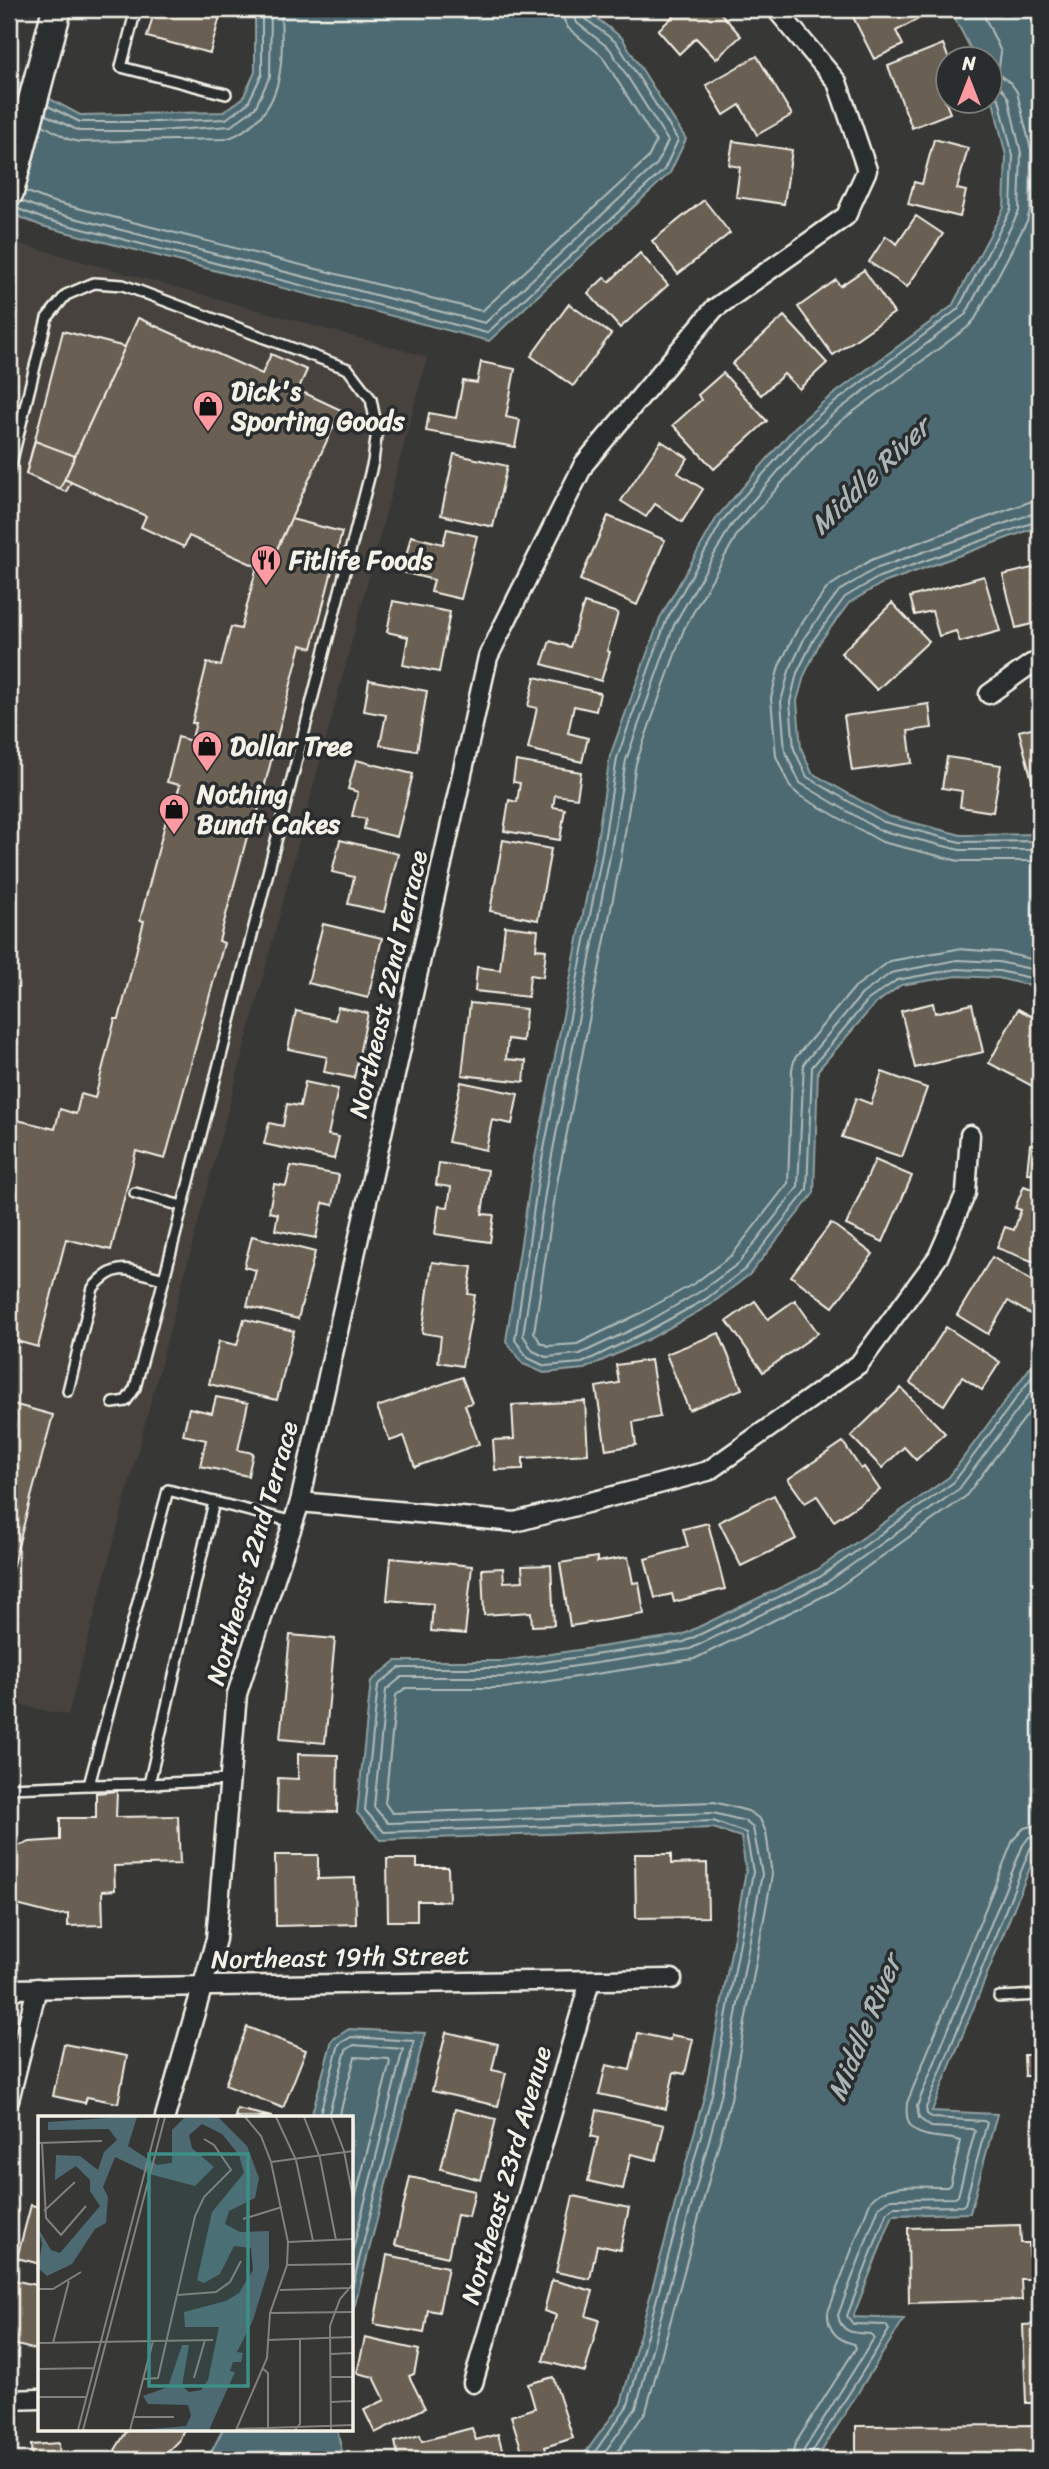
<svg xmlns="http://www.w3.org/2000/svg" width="1049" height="2469" viewBox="0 0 1049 2469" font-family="Sriracha,sans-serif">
	<rect width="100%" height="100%" fill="#373735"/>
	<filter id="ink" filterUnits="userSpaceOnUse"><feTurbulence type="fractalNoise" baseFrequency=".0143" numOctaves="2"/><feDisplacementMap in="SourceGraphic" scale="14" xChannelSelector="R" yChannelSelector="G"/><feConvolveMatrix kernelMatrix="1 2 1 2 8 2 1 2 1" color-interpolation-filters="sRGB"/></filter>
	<g filter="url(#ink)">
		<!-- built -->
		<path fill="#47433e" d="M9,241l418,116 -359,1358 -59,-12z"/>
		<!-- water -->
		<g fill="#4d6a72" stroke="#90a0a1" stroke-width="2">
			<path d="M255,9h330l37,29 64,101 -16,34 -181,168 -447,-115 -33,-13v-136l71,38 143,-3 20,-14 12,-26z"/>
			<path d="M950,9h90v517l-159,58 -32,19 -29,39 -16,34 -7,25 4,47 11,25 76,43 73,19 79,-1v154l-42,-10 -41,-2 -56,9 -27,20 -56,65 -4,123 -64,81 -40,31 -59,33 -67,31 -40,4 -21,-9 -17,-23 25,-163 64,-325 15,-97 50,-138 57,-101 78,-90 27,-24 130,-97 52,-98 2,-52 -16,-68v-28l-14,-1z"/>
			<path d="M1040,1354v489l-108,268 65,3 -27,99 -77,2 -40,102 51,2 -88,141h-236l41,-56 84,-311 41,-222 -5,-34 -28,-9 -333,12 -23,-27 14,-132 25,-20h106l180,-26 135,-65 132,-93z"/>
			<path d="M349,2029l76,4 -73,283v-199h-41l21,-77z"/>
			<path d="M223,2429h114l7,31h-137z"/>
		</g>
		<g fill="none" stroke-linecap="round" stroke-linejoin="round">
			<!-- shore -->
			<g stroke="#b1bbb9" stroke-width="2">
				<path d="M981,9l20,43 -3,22 13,9 6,9 14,58 -1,60 -3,11 -52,98 -7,8 -130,96 -24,23 -76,87 -54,96 -48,134 -15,95 -64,325 -23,149 6,10 8,4 29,-2 62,-30 56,-31 37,-28 56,-72 4,-114 3,-11 60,-71 35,-26 67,-12 43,3 40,9"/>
				<path d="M990,85l11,3 7,9 13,56 -2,58 -53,103 -134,101 -26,24 -76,88 -56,98 -48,135 -16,96 -63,325 -24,154 10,16 13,6 34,-3 64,-30 57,-33 38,-28 59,-76 6,-124 58,-69 29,-21 66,-13 42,2 41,9"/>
				<path d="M990,94l5,1 4,4 14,57 -2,53 -53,100 -132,100 -26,23 -78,89 -56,100 -49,137 -15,96 -64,326 -23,160 13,18 17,8 37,-3 66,-32 58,-32 39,-30 62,-79 5,-123 56,-67 29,-20 60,-11 42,2 41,9"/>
				<path d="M48,106l32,16h77l69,-3 22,-16 14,-29v-65"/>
				<path d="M46,115l33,16h79l73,-5 24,-18 15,-32 1,-67"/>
				<path d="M43,125l25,14 11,3 146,-3c10,-2 17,-7 25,-13 37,-28 32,-75 31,-117"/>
				<path d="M25,191l25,10 432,110 166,-153 8,-16 -54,-86 -34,-28 -5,-10 -1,-9"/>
				<path d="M21,201l26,10 438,112 172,-159 11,-23 -58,-92 -33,-26 -5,-14"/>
				<path d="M13,207l31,12 443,114 177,-163 14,-30 -61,-97 -34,-26 -2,-8"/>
				<path d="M1040,500l-11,2 -158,58 -43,27 -31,43 -18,36 -8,32 5,58 14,31 10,9 82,46 77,19h81"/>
				<path d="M1040,511l-165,58 -36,22 -33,44 -17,36 -8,31 4,49 15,32 79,47 81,20h80"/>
				<path d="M1040,520l-161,57 -34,20 -31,42 -17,34 -7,29 4,47 13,28 77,45 76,20 80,-1"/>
				<path d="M319,2117l20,-73 12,-7 63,4 -62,247"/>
				<path d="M328,2117l18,-67 8,-5 49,4 -51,204"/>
				<path d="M339,2117l16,-60 34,2 1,3 -38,149"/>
				<path d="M589,2460l39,-55 84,-311 41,-222 -7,-39 -33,-12 -329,11 -19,-22 13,-125 21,-17h104l181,-26 136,-65 134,-95 86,-116"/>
				<path d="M599,2460l37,-52 85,-312 41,-222 -9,-46 -8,-7 -32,-8 -325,10 -14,-16 12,-117 16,-13h101l187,-28 136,-66 133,-94 81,-109"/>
				<path d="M612,2460l34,-49 85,-312 41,-224 -6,-43 -6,-13 -12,-8 -34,-9 -322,11 -7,-10 11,-108 10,-7h98l190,-29 138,-67 133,-95 75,-99"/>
				<path d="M791,2460l4,-16 61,-96 -2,-4c-17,-4 -27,-14 -26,-32l42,-110c16,-22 53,-14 77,-15l3,-2 11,-44c-23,-8 -59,4 -54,-38l106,-263 11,-12 16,-4"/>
				<path d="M802,2460l2,-10 70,-112 -3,-4c-16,-1 -30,0 -33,-19l41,-108 12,-8 64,-1 3,-2 17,-65 -3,-2 -41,-2 -12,-9 -2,-12 106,-261 6,-8 11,-2"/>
				<path d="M810,2460l1,-6 78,-124 -3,-5 -33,-1 -6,-8 40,-104 7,-5 68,-1 3,-2 22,-81 -3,-2 -51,-3 -6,-4 -1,-6 104,-259 5,-5 5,-1"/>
			</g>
		</g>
		<!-- building -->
		<g fill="#6b5f52" stroke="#f4f1e8" stroke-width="2">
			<path d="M155,9h67l-12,44 -63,-16z"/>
			<path d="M682,9h35l24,27 -25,23 -20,-21 -17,16 -21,-24z"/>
			<path d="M849,9h71l4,7 -28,15 7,14 -29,14z"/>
			<path d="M943,44l6,16 -1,13 -12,5 14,35 -38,15 -24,-62z"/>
			<path d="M757,56l35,59 -35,20 -17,-30 -16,10 -18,-30z"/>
			<path d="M934,139l34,9 -11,41 9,2 -6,26 -52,-13 6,-22 8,2z"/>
			<path d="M733,141l59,9 -8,54 -48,-7 4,-30 -11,-2z"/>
			<path d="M704,200l26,33 -52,41 -26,-33z"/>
			<path d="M916,216l27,18 -36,53 -38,-25 17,-26 11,8z"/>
			<path d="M640,253l28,32 -48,43 -32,-35 17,-16 4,5z"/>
			<path d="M864,270l30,43 -61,42 -35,-48 38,-27 4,6z"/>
			<path d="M569,304l42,30 -38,52 -42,-30z"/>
			<path d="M784,316l43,47 -28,26 -15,-15 -23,21 -29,-31z"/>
			<path d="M138,318l124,56 9,-20 36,16 -9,20 43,20 -74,161 -78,-35 -5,11 -43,-20 5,-11 -82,-37z"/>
			<path d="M63,331l62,16 -61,132 7,3 -5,10 -40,-18z"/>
			<path d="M481,362l34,7 -9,48 14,3 -5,27 -89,-16 3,-18 27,5 7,-37 14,2z"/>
			<path d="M723,373l44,48 -53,48 -41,-44 28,-25 -3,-5z"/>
			<path d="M35,441l40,15 -15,33 -34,-15z"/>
			<path d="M661,441l27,17 -10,15 25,16 -21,33 -27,-18 -9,13 -25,-16z"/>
			<path d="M454,454l53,12 -14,61 -52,-12z"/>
			<path d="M608,516l57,24 -28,65 -57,-25z"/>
			<path d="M291,519l51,13 -30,116 -11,-3 -46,178 -4,-1 -32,119 5,2 -59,216 -29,-8 -25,99 -45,-11 -28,108 -29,-8v-186l8,-33 38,9 5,-20 16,5 5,-20 14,4 20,-79h4l25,-98 -4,-1 31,-119 4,1 5,-17 -13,-3 11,-45 13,4 5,-18h-4l15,-60 14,3 10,-39 10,2 16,-63 10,5z"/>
			<path d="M447,529l30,7 -16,63 -30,-7 3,-12 -32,-8 9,-36 32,8z"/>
			<path d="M1040,566v56l-24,6 -13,-53z"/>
			<path d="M984,576l16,55 -40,11 -4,-11 -17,5 -7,-25 -17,4 -5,-18z"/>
			<path d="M393,601l57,11 -11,60 -36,-7 5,-28 -21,-5z"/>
			<path d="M584,603l34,10 -11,38 3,1 -9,29 -59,-17 8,-23 20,6z"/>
			<path d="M892,603l37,38 -52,49 -36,-37z"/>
			<path d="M535,677l65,16 -4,18 -22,-5 -6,27 20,5 -6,24 -54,-13 9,-41 -9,-2z"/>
			<path d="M369,680l58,11 -10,60 -37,-6 6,-30 -22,-4z"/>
			<path d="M929,704l3,24 -24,3 4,32 -60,8 -8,-55z"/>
			<path d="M1039,726l1,60 -6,2 -15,-57z"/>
			<path d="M947,757l54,8 -8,47 -33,-5 2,-16 -20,-3z"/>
			<path d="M356,760l57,14 -16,63 -33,-8 2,-10 -14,-3 6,-24 -10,-3z"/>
			<path d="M516,761l65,11 -4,26 -22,-3 -2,12 12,2 -5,31 -56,-9 5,-31 8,2 3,-19 -7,-1z"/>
			<path d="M340,840l58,14 -14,58 -36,-8 6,-27 -22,-5z"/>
			<path d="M503,840l48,9 -13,71 -48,-9z"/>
			<path d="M323,924l59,14 -14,60 -60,-15z"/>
			<path d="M505,926l33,4 -2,19 10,1 -3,27 -13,-2 -2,22 -53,-6 2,-24 23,3z"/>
			<path d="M470,1003l56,6 -3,32 -15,-2 -2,20 20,2 -2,21 -62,-7z"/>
			<path d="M933,1003l2,10 37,-9 11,48 -68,16 -14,-57z"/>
			<path d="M338,1007l30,6 -14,65 -30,-6 3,-15 -39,-8 8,-38 39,9z"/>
			<path d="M1018,1009l22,12v57l-6,9 -45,-24z"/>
			<path d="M882,1072l45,16 -25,69 -60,-20 14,-39 15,6z"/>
			<path d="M305,1082l33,7 -10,46 11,2 -5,22 -70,-15 5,-21 14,3 4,-22 13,2z"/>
			<path d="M461,1082l57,12 -6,30 -20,-4 -6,30 -38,-8z"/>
			<path d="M1030,1144l10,1v29l-13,-1z"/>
			<path d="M875,1160l37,16 -29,66 -37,-17z"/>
			<path d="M439,1163l49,7 -6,44 12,1 -4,27 -55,-8 4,-28 9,1 3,-20 -15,-2z"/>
			<path d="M291,1166l48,9 -6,30 -10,-2 -7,35 -41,-8 3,-16 -9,-2 5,-28 12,2z"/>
			<path d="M1024,1186l16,6v72l-43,-16 8,-21 9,3 7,-20 -6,-2z"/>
			<path d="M831,1223l42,31 -40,53 -42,-31z"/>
			<path d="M252,1236l63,16 -17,67 -51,-13 9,-36 -12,-3z"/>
			<path d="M992,1257l48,29v11l-10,17 -22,-13 -20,33 -31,-19z"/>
			<path d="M432,1262l40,5 -4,27 7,1 -13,71 -24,-4 3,-26 -19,-3z"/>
			<path d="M795,1300l23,33 -55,39 -36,-51 28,-20 13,18z"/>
			<path d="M244,1319l50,12 -17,69 -68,-16 10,-43 18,4z"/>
			<path d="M946,1327l54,35 -18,28 -20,-13 -18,28 -34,-22z"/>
			<path d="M719,1333l23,56 -53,21 -23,-56z"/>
			<path d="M651,1360l9,57 -27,5 3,23 -30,5 -10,-63 23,-4 -3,-18z"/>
			<path d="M462,1377l10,26 -7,2 14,39 -64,23 -11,-31 -14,5 -13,-34z"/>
			<path d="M901,1388l44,45 -29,27 -12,-13 -22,21 -31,-32z"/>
			<path d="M216,1397l32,6 -10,47 15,3 -5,23 -48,-10 6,-26 -23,-5 6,-27 23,5z"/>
			<path d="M585,1401l3,53 -65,4v11l-28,1 -2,-30 21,-1 -2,-34z"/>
			<path d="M9,1403l44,12 -44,165z"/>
			<path d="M843,1442l18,27 3,-2 16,23 -46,31 -17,-25 -12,7 -17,-24z"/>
			<path d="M774,1495l22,44 -55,27 -22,-44z"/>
			<path d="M708,1523l17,66 -51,13 -2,-8 -17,4 -10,-39 43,-12 -5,-18z"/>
			<path d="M597,1557v5l31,-5 5,26 6,-1 5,32 -74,12 -10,-63z"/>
			<path d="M391,1558l81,8 -7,68 -34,-3 2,-27 -46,-4z"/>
			<path d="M551,1565l3,60 -22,1 -1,-14 -47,3 -2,-46 21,-1 1,14 19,-1 -1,-15z"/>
			<path d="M290,1635l45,4 -10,104 -45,-4z"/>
			<path d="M298,1754l40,1 -1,57 -60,-1 1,-33 20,1z"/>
			<path d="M117,1791l-1,26 62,-1 2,48 -66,2 1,24 -13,1 1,34 -35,1v-12l-12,1 -47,-12v-54l21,-7 30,-2v-22h36v-25z"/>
			<path d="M635,1854h36v10l36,-1 1,54 -72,1z"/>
			<path d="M275,1855h43v24l37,-1 1,46 -80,2z"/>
			<path d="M387,1859h30v8h31l1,34h-32v20h-29z"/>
			<path d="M247,2027l59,23 -23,58 -58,-23z"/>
			<path d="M1037,2027h3v69l-1,-20h-14l-1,-21h14z"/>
			<path d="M446,2032l52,12 -6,26 14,3 -8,33 -66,-15z"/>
			<path d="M638,2033l32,7 1,-5 22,4 -8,35 -11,-2 -8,37 -67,-15 7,-29 24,5z"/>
			<path d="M64,2044l63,12 -9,47 -31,-6 -2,6 -32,-7z"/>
			<path d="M237,2109l35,8h-37z"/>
			<path d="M455,2109l41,10 -15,61 -40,-11z"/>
			<path d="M597,2110l67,15 -8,35 -25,-6 -8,35 -35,-8 10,-43 -7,-2z"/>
			<path d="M410,2177l65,14 -6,26 -12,-2 -9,42 -53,-12z"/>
			<path d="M573,2196l56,12 -9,42 -23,-5 -7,34 -34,-7z"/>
			<path d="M31,2205l9,2v57l-23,-6z"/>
			<path d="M1020,2225l1,18h8l1,36h-9l1,21 -113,3 -1,-75z"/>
			<path d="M387,2255l61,12 -9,45 -11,-2 -4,23 -50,-9z"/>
			<path d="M9,2279l31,7v65l-31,-8z"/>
			<path d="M552,2280l41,11 -7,25 13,4 -14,52 -42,-11 13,-46 -12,-4z"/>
			<path d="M1040,2324v79h-14l-3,-78z"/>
			<path d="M365,2338l54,12 -5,24 -5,2 16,32 -50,25 -11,-23 21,-10 -11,-23 -17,-4z"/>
			<path d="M553,2377l20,61 -28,9 4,13h-24l-14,-44 24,-8 -7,-24z"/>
			<path d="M1038,2425v31h-27v4h-26v-3h-54v3h-75v-34z"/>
			<path d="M472,2428l4,12 22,-6 7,26h-106l-4,-18 25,-7 2,6z"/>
			<path d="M128,2429h56l-5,12 -19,19h-41l-4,-10z"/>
			<path d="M59,2443l1,17 43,-6 2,6h-73l-1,-15z"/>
		</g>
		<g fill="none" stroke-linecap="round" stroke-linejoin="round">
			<!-- service casing -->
			<g stroke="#f4f1e8" stroke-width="14">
				<g id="service">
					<path d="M136,9l-15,58 105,27"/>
					<path d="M9,472l38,-154 19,-23 28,-12 29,2 225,84 23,30 6,31 -4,32 -209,817"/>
					<path d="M135,1193l47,13"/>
					<path d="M68,1391l25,-103c24,-29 38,-17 71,-9l-29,109 -9,13 -13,2"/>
					<path d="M214,1502l80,20"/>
					<path d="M149,1784l-60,1 79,-295 46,12 -65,282 80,-4"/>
					<path d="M9,1788l80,-3"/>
					<path d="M999,1997l41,-2"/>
				</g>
			</g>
			<!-- minor casing -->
			<g stroke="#f4f1e8" stroke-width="23">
				<g id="minor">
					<path d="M989,694l42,-30 9,-3"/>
					<path d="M300,1502l215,20 193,-51 151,-107 79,-107 28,-64 4,-58"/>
					<path d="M9,1989l663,-10"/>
					<path d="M9,2100l28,-112"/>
					<path d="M165,2117l51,-178 21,-245 63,-192 188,-845 96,-193 130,-155 132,-93 21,-46 -30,-88 -61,-73"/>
					<path d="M473,2383l117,-402"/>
					<path d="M9,2400l31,-1"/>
				</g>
			</g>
			<!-- primary casing -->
			<g stroke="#f4f1e8" stroke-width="33">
				<path id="primary" d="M9,192l48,-183"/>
			</g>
			<!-- service -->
			<use href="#service" stroke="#2a2d2e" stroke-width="9"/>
			<!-- minor -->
			<use href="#minor" stroke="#2a2d2e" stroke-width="18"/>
			<!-- primary -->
			<use href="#primary" stroke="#2a2d2e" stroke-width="28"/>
		</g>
	</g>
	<!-- icons -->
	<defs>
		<g id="shop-pin" transform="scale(1.575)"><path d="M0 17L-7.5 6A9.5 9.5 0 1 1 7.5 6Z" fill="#ff9aa2" stroke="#2a2d2e"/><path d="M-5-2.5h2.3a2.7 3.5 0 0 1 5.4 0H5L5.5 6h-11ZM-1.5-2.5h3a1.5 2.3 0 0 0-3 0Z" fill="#111"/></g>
		<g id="restaurant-pin" transform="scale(1.575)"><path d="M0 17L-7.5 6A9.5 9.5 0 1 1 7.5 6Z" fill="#ff9aa2" stroke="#2a2d2e"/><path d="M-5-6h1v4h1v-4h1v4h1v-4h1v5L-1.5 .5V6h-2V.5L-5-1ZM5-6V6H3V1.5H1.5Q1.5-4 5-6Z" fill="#111"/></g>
	</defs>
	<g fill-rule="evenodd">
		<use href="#shop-pin" x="208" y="406"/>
		<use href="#restaurant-pin" x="266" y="560"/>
		<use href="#shop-pin" x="207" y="746"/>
		<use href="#shop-pin" x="174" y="809"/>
	</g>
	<g text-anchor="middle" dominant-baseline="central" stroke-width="7" stroke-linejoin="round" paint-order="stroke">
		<!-- poi labels -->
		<g font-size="26" font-weight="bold" fill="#f4f1e8" stroke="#2a2d2e" text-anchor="start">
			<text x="231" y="391">Dick's<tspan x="231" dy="30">Sporting Goods</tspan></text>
			<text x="289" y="560">Fitlife Foods</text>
			<text x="230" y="746">Dollar Tree</text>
			<text x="197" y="794">Nothing<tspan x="197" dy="30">Bundt Cakes</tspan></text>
		</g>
		<!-- street labels -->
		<g font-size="26" fill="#f4f1e8" stroke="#2a2d2e">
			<text transform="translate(388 984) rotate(-77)">Northeast 22nd Terrace</text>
			<text transform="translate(252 1553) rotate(-74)">Northeast 22nd Terrace</text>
			<text transform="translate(340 1957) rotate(-1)">Northeast 19th Street</text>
			<text transform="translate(506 2175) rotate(-74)">Northeast 23rd Avenue</text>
		</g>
		<!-- water labels -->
		<g font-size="28" font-style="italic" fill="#a9b4b3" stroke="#2a2d2e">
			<text transform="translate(870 476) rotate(-44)">Middle River</text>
			<text transform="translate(864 2028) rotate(-68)">Middle River</text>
		</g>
	</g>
	<!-- overview -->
	<g transform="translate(38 2116)">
		<rect width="315" height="315" fill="#373735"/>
		<path d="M84,1h15l-9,29 29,19 15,-2v-33l12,-12 34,-1 29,29 12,32 -4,20 -26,13 -4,13 15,8 29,-1v37l-16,52 -16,32 6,1 -2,9h-8l-3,9 5,1 -26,58h-69l46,-4 5,-10 -3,-11 -40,-1 -5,-8 25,-9 14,-42h7l-7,41 7,6 12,-2 7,-10 11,-53h-34l-1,-15 42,-11 13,-8 14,-23 -2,-22 -17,-2 -14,28 -16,9 -7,-3 15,-68 32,-39 -5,-18 -17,-21 -20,-10 -13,11 3,13 22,19 -19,19 -42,-11 -38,-18 -12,30 5,10 -2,26 -11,6 -23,35 -25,12 -9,-8 4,-24 -4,-16 13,22 9,3 40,-47 -10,-15v-11l-14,-14 -21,14 1,-25 24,1 18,14 6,-18 13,-12 -8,-11 -61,1v-8z" fill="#4d6a72"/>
		<path fill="none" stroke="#83817d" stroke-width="2" d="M238,1l20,43 17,81M266,1l16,41 16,82M293,1l13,34 9,47M0,27l64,-2M4,27l4,75 15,17 25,-29M233,46l82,-11M6,95l31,-29M205,103l39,-12M250,126l65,-3M249,149l66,-1M0,173h15l28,-17M242,174l71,-2M140,179l38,-3 14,-10 11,-21M232,197l83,-1M229,224l86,-3M0,227l175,-3M15,227l16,-62M293,238l22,-1M224,252l6,5v55M0,253l56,-1M293,261h22M156,262l11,-38M105,263l15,-1 37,-162 9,-19 27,-27 -17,-25 -10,-6M0,281h49M293,286l22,-1M96,301h40M198,313l117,-4M40,314l81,-313M45,314l82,-313M92,314l23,-89M198,314l31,-72 3,-45 17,-48 1,-23 -17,-80 -10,-26 -16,-19M257,314l5,-6v-84M293,314l-1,-104 10,-27 13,-15"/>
		<path fill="#3d8f86" fill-opacity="0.15" stroke="#3d8f86" stroke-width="3.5" d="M111,38h99v232h-99z"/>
		<rect width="315" height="315" fill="none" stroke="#f4f1e8" stroke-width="3.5"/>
	</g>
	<!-- margin -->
	<rect width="1049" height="2469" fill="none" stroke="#2a2d2e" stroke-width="35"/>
	<rect x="18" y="18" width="1014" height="2434" fill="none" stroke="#f4f1e8" stroke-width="2.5" filter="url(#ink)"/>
	<!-- north arrow -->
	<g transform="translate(969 80)"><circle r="33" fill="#2a2d2e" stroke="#7b7b78" stroke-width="2"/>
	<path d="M0-5L12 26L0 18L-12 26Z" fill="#ff9aa2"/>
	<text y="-10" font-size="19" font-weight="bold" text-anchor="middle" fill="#f4f1e8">N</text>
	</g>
</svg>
